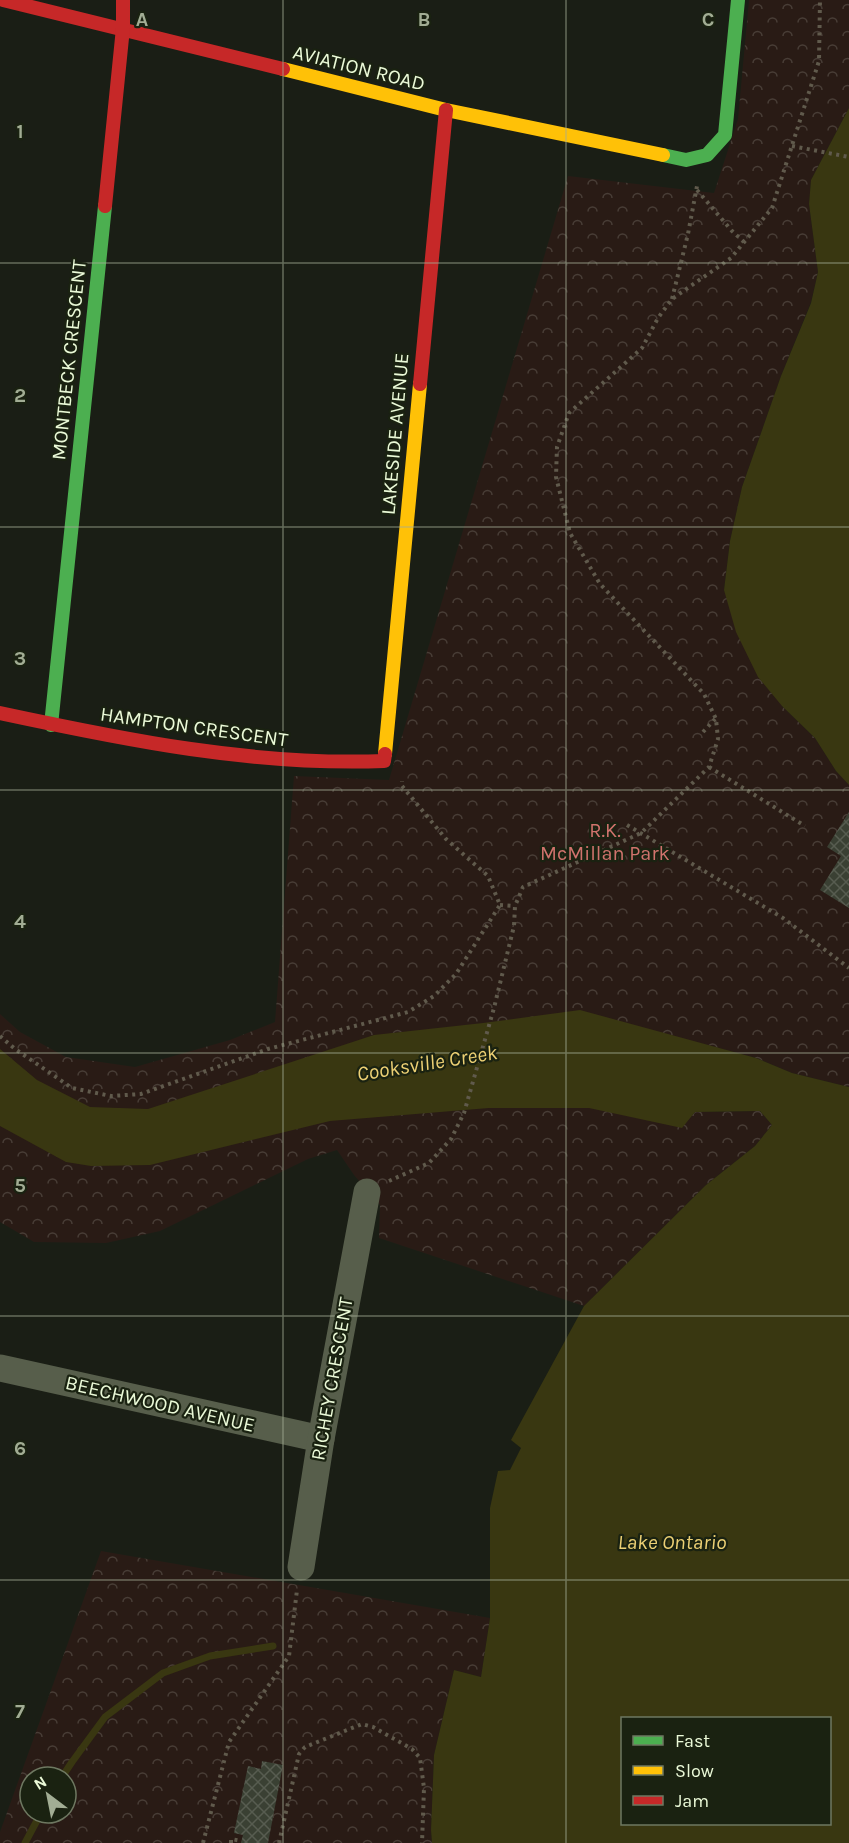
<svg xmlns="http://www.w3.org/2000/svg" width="849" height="1843" viewBox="0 0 849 1843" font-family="Karla,sans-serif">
	<defs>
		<pattern id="park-crowns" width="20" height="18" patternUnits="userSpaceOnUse" patternTransform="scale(1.5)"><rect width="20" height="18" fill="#291b15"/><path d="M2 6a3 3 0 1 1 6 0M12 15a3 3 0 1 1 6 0" fill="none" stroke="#483d36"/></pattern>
		<pattern id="building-cross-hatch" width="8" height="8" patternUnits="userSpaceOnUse" patternTransform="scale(1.5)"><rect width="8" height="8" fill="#3a4033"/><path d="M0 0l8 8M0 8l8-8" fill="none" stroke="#575c50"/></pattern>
	</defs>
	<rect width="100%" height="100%" fill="#1a1e15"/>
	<!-- park -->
	<g fill="url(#park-crowns)" fill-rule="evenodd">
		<path d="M749,0h100v108l-38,72 -2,24 9,68 -7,30 -30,74 -39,111 -12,54 -6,49 58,116 33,32 21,33 13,14v302l-57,-14 -36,-15 -56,-15 -18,83 13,-14 65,-1 12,14 -17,21 -49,39 -122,121 -205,-68 1,-33 -26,-30 -17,-25 -29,9 -148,72 -54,12 -72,-1 -34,-20v-208l20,18 46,25 69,10 95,-27 45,-18 19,-246 95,4 179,-604 146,17 24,-74z"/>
		<path d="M101,1551l389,67 -9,59 -27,-7 -20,85 -3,75 1,13h-432v-11zM30,1777h36v36h-36z"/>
	</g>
	<!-- water -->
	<g fill="#393711" fill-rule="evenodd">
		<path d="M849,108v677l-13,-14 -21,-33 -33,-32 -24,-29 -22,-45 -12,-42 6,-49 12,-54 39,-111 30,-73 7,-31 -9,-68 2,-24z"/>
		<path d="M580,1010l176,48 36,15 57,14v756h-417l-1,-13 3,-75 20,-85 27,7 9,-59v-110l8,-37 12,-1 11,-22 -10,-8 73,-134 122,-121 49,-39 17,-21 -12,-14 -65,1 -13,16 -93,-20h-100l-159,13 -180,44 -59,1 -25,-4 -66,-36v-77l37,31 53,27 58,2 226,-74 109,-12zM622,1718h208v106h-208z"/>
	</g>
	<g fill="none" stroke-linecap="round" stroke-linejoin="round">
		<!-- stream -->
		<g stroke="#393711" stroke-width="7">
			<path d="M62,1777l10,-15 33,-45 58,-44 47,-17 63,-10"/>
			<path d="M25,1843l16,-30"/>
		</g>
	</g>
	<!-- building -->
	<g fill="url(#building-cross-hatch)">
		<path d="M849,812v96l-29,-18 21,-34 -14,-9z"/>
		<path d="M262,1761l21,4 -15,78h-27l2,-8 -9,-2 14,-67 13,3z"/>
	</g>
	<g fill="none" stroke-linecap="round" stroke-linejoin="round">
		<!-- path -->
		<g stroke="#605a4c" stroke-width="4" stroke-dasharray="3 4.5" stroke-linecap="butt">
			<path d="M792,146l57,11"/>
			<path d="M697,190l35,41 12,11"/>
			<path d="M672,299l16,-65 9,-48"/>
			<path d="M703,732l12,-13"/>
			<path d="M709,767l96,59"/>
			<path d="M627,825l156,93 66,50"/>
			<path d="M500,905l15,1"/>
			<path d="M0,1036l15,13 57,39 39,8 30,-2 127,-45 140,-37 26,-16 22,-22 44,-69 -12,-29 -42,-37 -44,-53v-5"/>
			<path d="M389,1181l40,-18 22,-24 13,-26 30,-105 20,-82 1,-20 8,-19 118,-54 68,-66 9,-28 -2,-20 -12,-25 -104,-110 -30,-51 -14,-56 1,-30 12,-34 73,-65 16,-30 14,-19 59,-41 41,-50 47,-147 1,-61"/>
			<path d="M203,1843l26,-101 60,-86 8,-66"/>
			<path d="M231,1843v-4l11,2"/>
			<path d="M279,1843l20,-89 6,-7 57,-23 11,3 39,22 8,9 4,30 -2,55"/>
		</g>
		<!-- street -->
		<g stroke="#575e4b" stroke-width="27">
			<path d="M0,1368l321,71"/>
			<path d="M301,1567l20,-128 46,-247"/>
		</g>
		<!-- fast -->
		<g stroke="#4caf50" stroke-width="14">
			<path d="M663,155l23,5 21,-5 18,-20 13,-135"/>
			<path d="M51,725l54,-519"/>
		</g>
		<!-- slow -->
		<g stroke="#ffc107" stroke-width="14">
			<path d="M283,69l163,41 217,45"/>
			<path d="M385,754l35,-370"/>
		</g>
		<!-- jam -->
		<g stroke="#c62828" stroke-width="14">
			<path d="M3,0l280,69"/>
			<path d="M105,206l18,-178v-28"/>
			<path d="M420,384l26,-274"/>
			<path d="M0,713c126,27 254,53 384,48l1,-7"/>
		</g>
	</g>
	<!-- grid -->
	<path fill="none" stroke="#a2ad94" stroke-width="1.5" stroke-opacity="0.55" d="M283,0v1843M566,0v1843M0,263h849M0,527h849M0,790h849M0,1053h849M0,1316h849M0,1580h849"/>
	<g text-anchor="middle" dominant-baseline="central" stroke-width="4.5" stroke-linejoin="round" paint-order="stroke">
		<!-- street labels -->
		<g font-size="20" fill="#ebfad8" stroke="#1a2211">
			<text transform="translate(359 68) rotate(14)">AVIATION ROAD</text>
			<text transform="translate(69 360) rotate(-84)">MONTBECK CRESCENT</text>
			<text transform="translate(395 434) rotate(-85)">LAKESIDE AVENUE</text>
			<text transform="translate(194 727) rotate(8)">HAMPTON CRESCENT</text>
			<text transform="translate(332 1379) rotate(-80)">RICHEY CRESCENT</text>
			<text transform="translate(160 1404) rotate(13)">BEECHWOOD AVENUE</text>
		</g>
		<!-- park labels -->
		<g font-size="20" fill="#d0736d" stroke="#1a2211">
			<text x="605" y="830">R.K.<tspan x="605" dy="23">McMillan Park</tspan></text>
		</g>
		<!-- water labels -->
		<g font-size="21" font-style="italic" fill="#ecd074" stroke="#1a2211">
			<text transform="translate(427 1063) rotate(-9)">Cooksville Creek</text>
			<text x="672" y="1542">Lake Ontario</text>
		</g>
	</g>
	<g font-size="20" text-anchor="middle" font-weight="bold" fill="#a2ad94" stroke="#1a2211" stroke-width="4.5" stroke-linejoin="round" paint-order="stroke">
		<text x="142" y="26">A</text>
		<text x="424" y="26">B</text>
		<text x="708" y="26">C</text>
		<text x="20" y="138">1</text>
		<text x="20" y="402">2</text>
		<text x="20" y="665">3</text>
		<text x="20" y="928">4</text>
		<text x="20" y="1192">5</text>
		<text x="20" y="1455">6</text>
		<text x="20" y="1718">7</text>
	</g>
	<!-- legend -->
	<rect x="621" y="1717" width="210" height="108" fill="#1a2211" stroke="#6e7861" stroke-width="1.5"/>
	<rect x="633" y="1736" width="30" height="9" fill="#4caf50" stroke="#6e7861" stroke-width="1.5"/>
	<text x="675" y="1747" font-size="18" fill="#ebfad8">Fast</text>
	<rect x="633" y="1766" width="30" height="9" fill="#ffc107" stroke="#6e7861" stroke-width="1.5"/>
	<text x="675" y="1777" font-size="18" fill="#ebfad8">Slow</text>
	<rect x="633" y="1796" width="30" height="9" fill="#c62828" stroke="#6e7861" stroke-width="1.5"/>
	<text x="675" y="1807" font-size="18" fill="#ebfad8">Jam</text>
	<!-- north arrow -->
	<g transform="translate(48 1795) rotate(328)"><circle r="28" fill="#1a2211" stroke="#6e7861" stroke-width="1.5"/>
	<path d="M0-4.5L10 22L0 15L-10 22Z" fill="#a2ad94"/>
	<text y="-9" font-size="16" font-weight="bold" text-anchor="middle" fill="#ebfad8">N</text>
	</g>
</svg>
